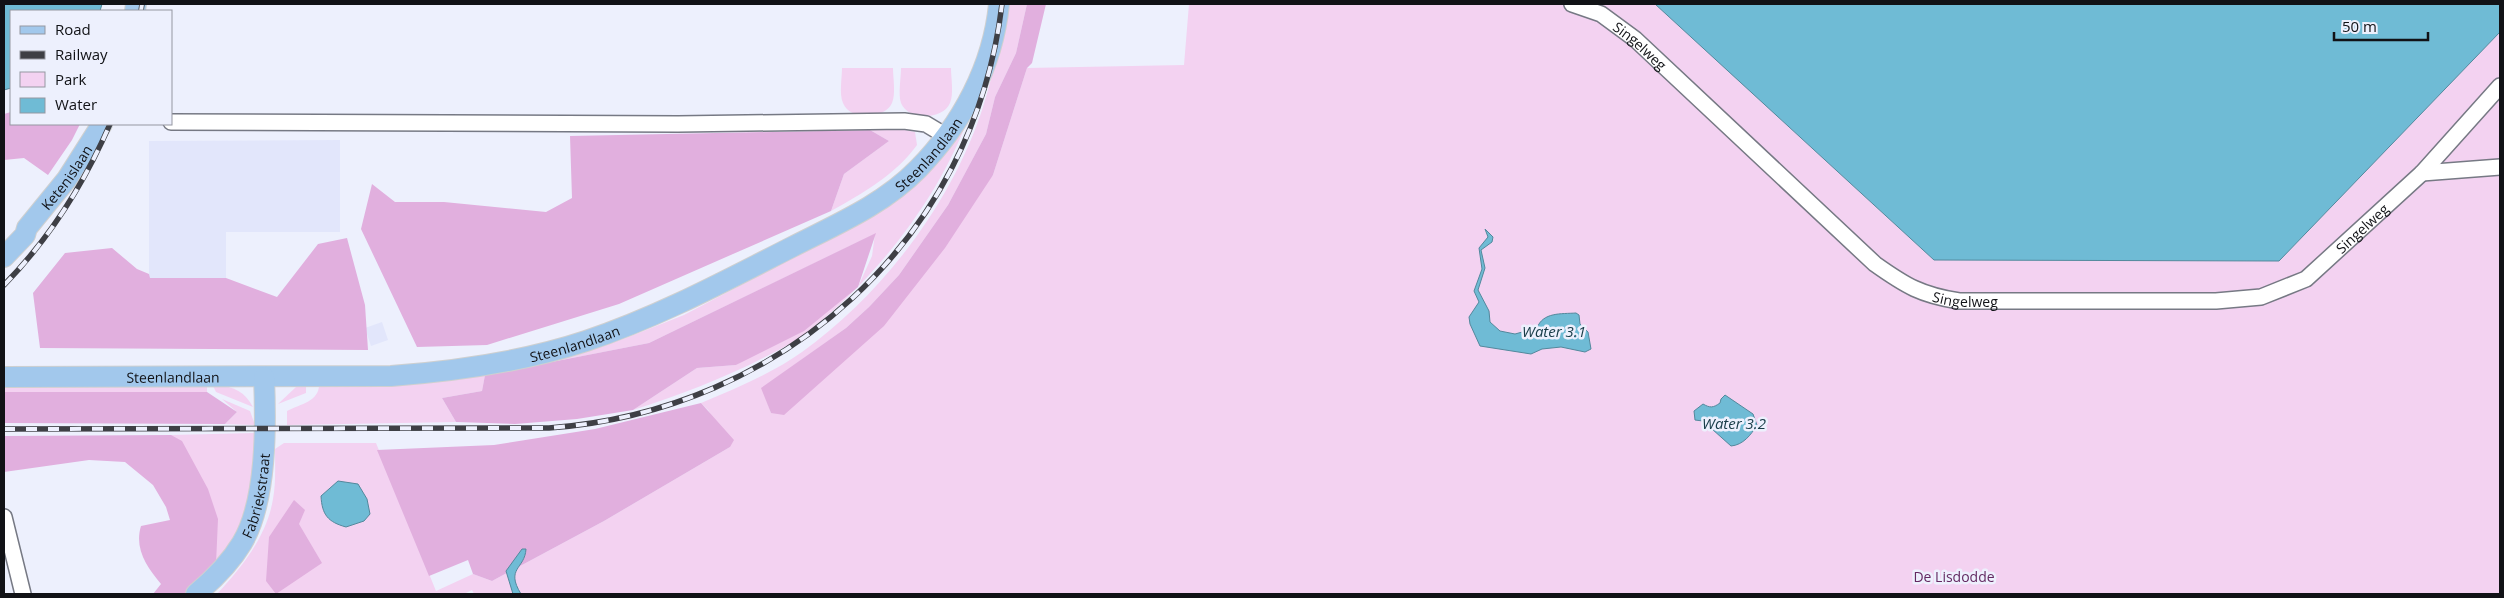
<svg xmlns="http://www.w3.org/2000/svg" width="2504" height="598" viewBox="0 0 2504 598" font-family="'Open Sans',sans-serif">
	<rect width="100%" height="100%" fill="#edf0fd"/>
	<!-- built -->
	<g fill="#e2e6fb">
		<path d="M340,140v92h-114v46h-77v-137z"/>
		<path d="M382,322l6,18 -17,6 -6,-18z"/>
	</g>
	<!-- green -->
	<g fill="#f3d2f1">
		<path d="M1008,4h19l-11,49 -21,44 -9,37 -38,71 -49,70 -30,32 -23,21 -84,60 9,25 222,-238 34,-107 157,-3 5,-61h466l279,256 345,1 221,-229v562h-2026l-2,-4 -8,4h-247c25,-27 50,-58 56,-95 3,-16 2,-34 2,-50l9,-6h92l60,148 37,-17 19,7 112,-60 126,-74 -22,-37 -7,-7c35,-15 70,-29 101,-51 81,-58 151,-151 181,-245 11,-34 17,-69 25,-103z"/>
		<path d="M842,68h51c0,10 3,26 -1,35 -7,16 -42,18 -49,0 -4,-9 -1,-25 -1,-35z"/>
		<path d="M901,68h50c0,10 3,26 -1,35 -7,17 -42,18 -49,0 -3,-9 0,-25 0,-35z"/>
		<path d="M969,116c-30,83 -96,167 -167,220 -10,8 -22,13 -33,19 -44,23 -89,40 -136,55l64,-42 39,-3 122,-78 14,-31 3,-22 -226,109 -164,32 -3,16 -40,7 14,24 -169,3v-14c14,-7 32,-10 32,-26l125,-4 41,-6 90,-19 51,-18 58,-23 145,-76z"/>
		<path d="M870,130h35l10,2 2,13c-21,29 -55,49 -86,66l13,-37 45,-33z"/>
		<path d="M306,385v8l-28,11 18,-17z"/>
		<path d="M207,386v6h-203v-5z"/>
		<path d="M213,386c18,-1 31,4 40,21l-37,-15z"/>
		<path d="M222,399l28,12 5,14 -30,-1 12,-12z"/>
		<path d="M255,433c-1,18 1,37 -2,55 -3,28 -21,53 -37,76l-45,-129z"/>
	</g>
	<!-- forest -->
	<g fill="#e1afde">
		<path d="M1027,4h19l-14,59 -5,5 -34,107 -48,73 -61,78 -100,89 -13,-2 -10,-25 85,-60 23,-21 30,-32 49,-70 38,-71 9,-37 21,-44z"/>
		<path d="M11,112v12h69l-8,16 -24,35 -24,-17 -20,2v-46z"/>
		<path d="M870,130l19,11 -45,33 -13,37 -212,93 -132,41 -70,2 -56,-118 11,-45 23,18h49l102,10 26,-14 -2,-62z"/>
		<path d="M876,233l-18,54 -54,44 -68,34 -39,3 -64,42 -56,9 -62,5 -59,-2 -14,-24 40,-7 3,-16 164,-32z"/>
		<path d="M347,238l18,67 3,45 -328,-2 -7,-55 32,-40 47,-5 25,21 12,5 1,4h76l51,19 41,-53z"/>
		<path d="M4,392h203l30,20 -12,12 -221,-1z"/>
		<path d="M701,403l33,37 -4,7 -126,74 -112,60 -19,-7 -5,-14 -39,16 -52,-126 117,-5 101,-16z"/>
		<path d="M171,435l11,6 26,48 10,30 -2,45 -29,30h-34l8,-10c-14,-17 -27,-35 -20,-58l29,-6 -4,-13 -13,-22 -28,-23 -36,-2 -85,12v-36z"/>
		<path d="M294,500l11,10 -6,14 23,39 -46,31 -10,-13 3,-44z"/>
	</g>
	<!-- water -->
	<g fill="#6fbbd5" stroke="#53889c">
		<path d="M4,4h98l-2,7h-89v77l-7,2z"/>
		<path d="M1655,4h845v28l-221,229 -345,-1z"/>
		<path d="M1485,229l8,8 -1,5 -11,8 4,18 -7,22 11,21 1,11 10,9 15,3 22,-6c6,-16 24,-14 39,-15l3,2 1,9 8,8 3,17 -6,3 -24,-5 -19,2 -11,5 -51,-8 -10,-22 -1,-7 10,-15 -5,-11 8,-22 -3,-21 9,-11z"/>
		<path d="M1725,395l28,19 4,11c-6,10 -14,20 -26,21l-28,-25 -8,-1 -1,-9 9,-7c7,4 10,4 17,-1l1,-4z"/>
		<path d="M338,481l20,3 9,15 3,15 -6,7 -18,6c-18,-5 -24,-12 -25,-31z"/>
		<path d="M522,549h4c-1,20 -21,19 -5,45h-8l-7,-23z"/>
	</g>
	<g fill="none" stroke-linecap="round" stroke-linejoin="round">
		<!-- minor casing -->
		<g stroke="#767984" stroke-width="18">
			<g id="minor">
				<path id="s1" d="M1572,4l29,10 34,25 240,225c31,22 46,31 84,37h257l45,-4 45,-18 116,-106 78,-87"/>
				<path d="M171,122l507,2 226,-3 22,3 20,12"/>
				<path d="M2422,173l78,-6"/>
				<path d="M4,517l19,77"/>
			</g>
		</g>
		<!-- major casing -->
		<g stroke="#cfd0d0" stroke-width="22">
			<g id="major">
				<path d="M135,11l1,-7"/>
				<path id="s2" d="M4,257l21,-22 2,-7 40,-49 35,-55"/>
				<path id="s3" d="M4,377l387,-1c66,-5 132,-14 195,-35 72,-24 139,-60 206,-94 43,-22 91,-42 126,-78 44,-45 75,-103 81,-165"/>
				<path id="s4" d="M196,594c18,-15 34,-31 46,-51 25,-42 24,-118 22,-166"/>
			</g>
		</g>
		<!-- minor -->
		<use href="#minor" stroke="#fff" stroke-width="15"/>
		<!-- major -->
		<use href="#major" stroke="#a2c8ec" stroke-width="20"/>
		<!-- rail casing -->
		<g stroke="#3e3f45" stroke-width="5.5">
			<g id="rail">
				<path d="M141,11l1,-7"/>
				<path d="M4,285c46,-47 80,-101 106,-161"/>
				<path d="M4,429l545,-1c234,-17 425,-189 453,-424"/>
			</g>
		</g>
		<!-- rail -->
		<use href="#rail" stroke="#edf0fd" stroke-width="4" stroke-dasharray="11" stroke-linecap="butt"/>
	</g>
	<g text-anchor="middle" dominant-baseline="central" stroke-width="5" stroke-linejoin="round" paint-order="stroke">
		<!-- street labels -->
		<g font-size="14" fill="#111216" stroke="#edf0fd">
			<text stroke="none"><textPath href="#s1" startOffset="81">Singelweg</textPath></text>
			<text stroke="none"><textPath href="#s3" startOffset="979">Steenlandlaan</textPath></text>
			<text stroke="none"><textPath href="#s2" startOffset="102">Ketenislaan</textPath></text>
			<text stroke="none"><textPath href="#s1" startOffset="921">Singelweg</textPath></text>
			<text stroke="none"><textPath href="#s1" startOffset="501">Singelweg</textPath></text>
			<text stroke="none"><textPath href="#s3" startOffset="574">Steenlandlaan</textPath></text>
			<text stroke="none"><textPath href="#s3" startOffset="169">Steenlandlaan</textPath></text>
			<text stroke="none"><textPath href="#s4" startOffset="119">Fabriekstraat</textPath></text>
		</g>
		<!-- park labels -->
		<g font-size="14" fill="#632962" stroke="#edf0fd">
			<text x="1954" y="576">De Lisdodde</text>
		</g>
		<!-- water labels -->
		<g font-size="15" font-style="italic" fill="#173b47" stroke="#edf0fd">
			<text x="1554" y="331">Water 3.1</text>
			<text x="1734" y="423">Water 3.2</text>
		</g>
	</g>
	<!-- border -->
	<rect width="2504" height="598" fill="none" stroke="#111216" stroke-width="10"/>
	<!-- legend -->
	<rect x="10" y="10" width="162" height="115" fill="#edf0fd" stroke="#9597a1"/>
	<rect x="20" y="26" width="25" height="8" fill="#a2c8ec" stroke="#9597a1"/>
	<text x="55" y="35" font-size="15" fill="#111216">Road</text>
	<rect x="20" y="51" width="25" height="8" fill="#3e3f45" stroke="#9597a1"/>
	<text x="55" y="60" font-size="15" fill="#111216">Railway</text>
	<rect x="20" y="72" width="25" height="15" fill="#f3d2f1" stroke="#9597a1"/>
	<text x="55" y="85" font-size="15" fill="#111216">Park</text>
	<rect x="20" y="98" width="25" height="15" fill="#6fbbd5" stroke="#9597a1"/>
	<text x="55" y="110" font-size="15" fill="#111216">Water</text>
	<!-- scale -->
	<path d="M2334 32v8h94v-8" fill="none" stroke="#111216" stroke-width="2.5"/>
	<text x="2342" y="32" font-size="15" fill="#111216" stroke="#edf0fd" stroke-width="4" paint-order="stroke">50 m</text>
</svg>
